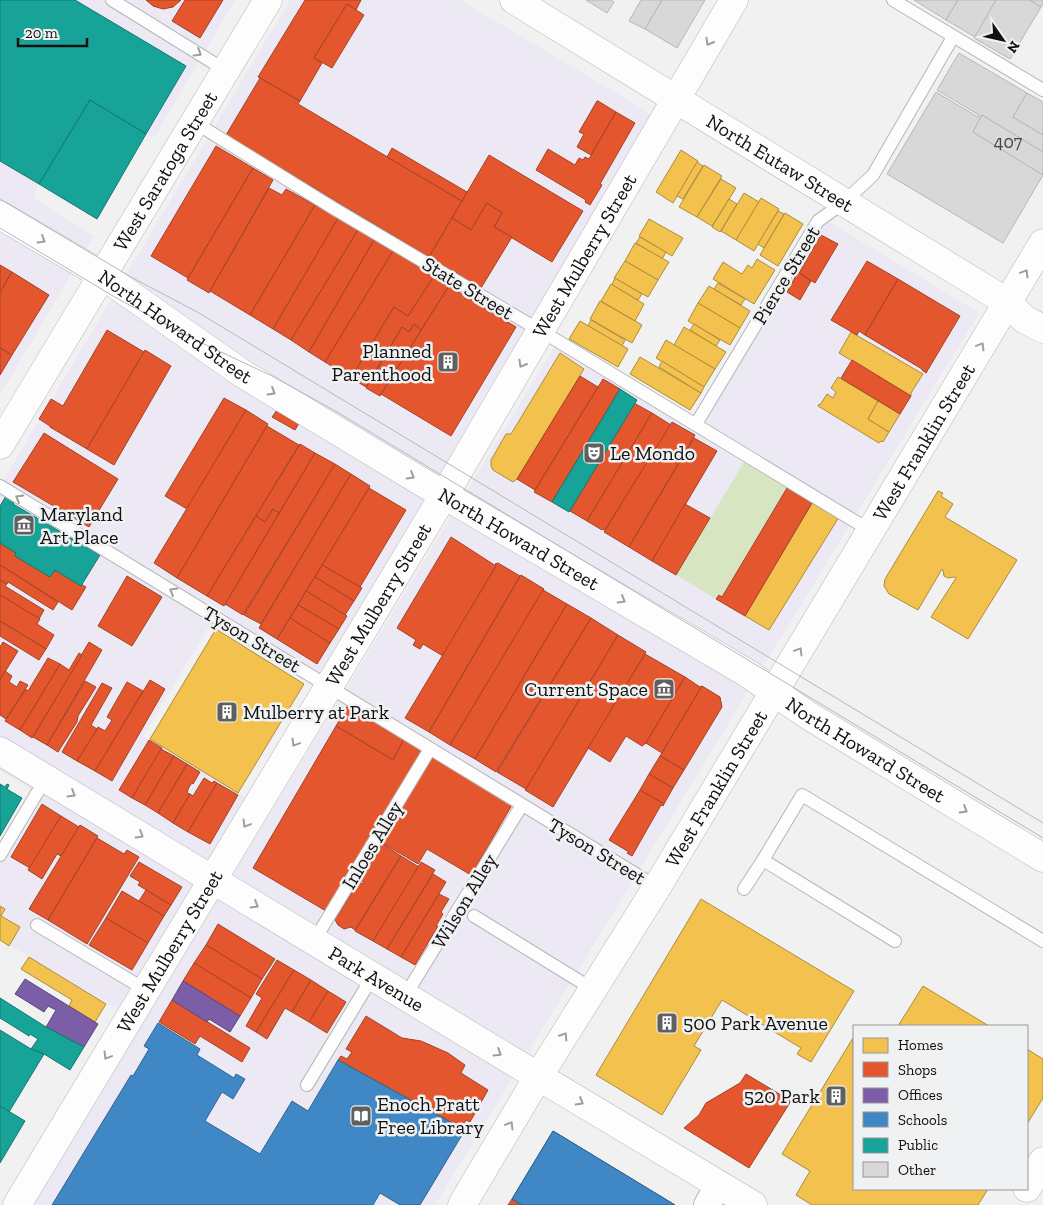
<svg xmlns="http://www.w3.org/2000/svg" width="1043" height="1205" viewBox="0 0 1043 1205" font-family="'Zilla Slab',serif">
	<rect width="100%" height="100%" fill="#f1f1f1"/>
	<!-- commercial -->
	<g fill="#ece9f5">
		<path d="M0,0h235l-81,138 -64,-38 -51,84 -6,14 61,38 -94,159z"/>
		<path d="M290,0h170l193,115 -338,567 -103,-61 -69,115 103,62 -127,212 -119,-70v-76l41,-68 -41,-25v-285z"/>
		<path d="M825,219l154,94 -544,892h-403l526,-864 140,85z"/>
	</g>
	<!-- green -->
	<path fill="#d8e5c3" d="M744,462l43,26 -65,109 -3,-2 -3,4 -40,-24z"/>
	<!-- homes -->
	<g fill="#f2c14e" stroke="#ae8c3c">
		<path d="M681,150l17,11 -25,42 -17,-11z"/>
		<path d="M697,162l6,4 -20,33 -6,-3z"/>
		<path d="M704,165l18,11 -25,41 -18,-10z"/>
		<path d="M721,179l15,9 -24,38 -15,-9z"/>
		<path d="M744,193l15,9 -23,38 -15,-9z"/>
		<path d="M761,198l18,11 -25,42 -18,-11z"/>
		<path d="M729,199l8,5 -17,28 -8,-5z"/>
		<path d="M778,211l6,3 -20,34 -6,-4z"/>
		<path d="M785,213l18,11 -25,42 -18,-11z"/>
		<path d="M649,219l34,19 -11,18 -33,-20z"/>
		<path d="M640,237l26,15 -4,7 -26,-16z"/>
		<path d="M635,243l34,19 -11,18 -33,-19z"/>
		<path d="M757,259l18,11 -21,34 -41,-25 10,-17 19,12 6,-9 4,3z"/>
		<path d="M625,261l33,19 -10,17 -34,-19z"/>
		<path d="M615,278l27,16 -4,6 -26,-15z"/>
		<path d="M718,283l27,16 -4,6 -27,-16z"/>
		<path d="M611,284l33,20 -9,17 -34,-20z"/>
		<path d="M709,286l41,25 -10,17 -42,-25z"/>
		<path d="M600,301l42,24 -10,18 -42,-24z"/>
		<path d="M698,303l42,25 -10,17 -42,-24z"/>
		<path d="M591,320l34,20 -3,6 -34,-20z"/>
		<path d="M580,321l48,28 -10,18 -49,-28z"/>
		<path d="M694,324l26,16 -4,6 -26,-16z"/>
		<path d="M684,327l42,25 -11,17 -41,-24z"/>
		<path d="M851,332l72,42 -12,19v3l-72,-43z"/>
		<path d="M666,340l49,29 -11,18 -48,-29z"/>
		<path d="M560,353l24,16 -67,110 -4,3 -20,-12 -2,-4v-6l15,-26h5z"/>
		<path d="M640,357l61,36 -11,17 -60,-36z"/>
		<path d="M662,361l42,26 -3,6 -42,-26z"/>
		<path d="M838,377l40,24 -10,18 21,13 -6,10 -2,-1 -2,2 -61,-37 1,-2 1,1 7,-11 6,4 3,-6 -5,-4z"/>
		<path d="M878,401l22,13 -11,18 -21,-13z"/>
		<path d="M938,491l5,2 -2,3 12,8 -8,13 72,43 -49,79 -37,-22 25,-39 -2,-1 -6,1 -4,-2 -1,-6 -1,-1 -24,41 -29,-16 -5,-8 1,-7z"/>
		<path d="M812,503l22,13 1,-1 4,2 -70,113 -24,-14z"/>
		<path d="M216,629l88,55 -66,109 -88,-54z"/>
		<path d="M701,899l153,92 -43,71 -14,-8 4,-6 -79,-48 -28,46 7,4 -39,65 -66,-40z"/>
		<path d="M0,906l5,3 -4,7 19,11 -11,19 -9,-6z"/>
		<path d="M29,957l77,47 -11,18 -26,-16 3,-6 -51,-31z"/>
		<path d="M923,986l66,40h-91z"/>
		<path d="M853,1038l1,151h134l-10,16h-166l-16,-10 14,-24 -28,-17z"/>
		<path d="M1027,1049l16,10v39l-16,26z"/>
	</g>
	<!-- shops -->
	<g fill="#e4572e" stroke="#a44225">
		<path d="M146,0h35l-8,7 -10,2 -10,-3z"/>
		<path d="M185,0h38l-23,38 -28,-17z"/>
		<path d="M305,0h56l-5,10 -9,-6 -33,54 8,5 -22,38 -42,-24z"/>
		<path d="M347,4l17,11 -32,53 -18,-10z"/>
		<path d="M260,78l40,23 -2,3 164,97 -33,56 -203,-122z"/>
		<path d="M597,101h1l18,11 -25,43 -14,-8 7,-13 -5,-2z"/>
		<path d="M616,112l19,11 -35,61 2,1 -12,20 -5,-3 1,-2 -50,-30 12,-21 27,16 4,-7 4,2 2,-3 4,2z"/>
		<path d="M216,146l37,22 -65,110 -37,-22z"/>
		<path d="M392,148l75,44 -5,9 -75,-44z"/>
		<path d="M489,155l94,56 -31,51 -58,-35 8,-14 -15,-10 -16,27 -19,-12z"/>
		<path d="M253,168l20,12 -64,113 -22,-13z"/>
		<path d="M269,188l13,7 4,-6 29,16 -65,110 -40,-24z"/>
		<path d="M487,203l15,10 -8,14 18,10 -31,51 -52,-31 23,-39 19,12z"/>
		<path d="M315,205l23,13 -65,111 -23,-14z"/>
		<path d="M338,218l20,12 -67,110 -18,-11z"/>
		<path d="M358,230l16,10 -65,112 -18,-12z"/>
		<path d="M821,235l17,9 -23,39 -16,-10z"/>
		<path d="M374,240l19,11 -68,111 -16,-10z"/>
		<path d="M393,251l8,5 1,-2 12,7 -1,2 21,13 -26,40 -14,-9 -43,71 -26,-16z"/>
		<path d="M867,261l31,18 -33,56 -6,-4 -2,4 -26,-15z"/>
		<path d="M0,265l12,7 -12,20z"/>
		<path d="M12,272l37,23 -37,60 -12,-7v-56z"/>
		<path d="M798,272l13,9 -11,19 -13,-8z"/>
		<path d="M434,276l15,10 -28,44 -7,-6 -5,8 -7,-5 -36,60 -15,-9 43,-71 14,9z"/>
		<path d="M898,279l62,37 -34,57 -4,-3v-1l-57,-34z"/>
		<path d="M449,286l67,41 -65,109 -70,-42z"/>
		<path d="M414,324l7,6 -41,66 -14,-8 36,-61 7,5z"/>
		<path d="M107,330l37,22 -57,97 -37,-22v-1l-11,-7 12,-20 12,7z"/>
		<path d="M0,348l12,7 -12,20z"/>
		<path d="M145,350l26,16 -57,99 -27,-16z"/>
		<path d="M852,360l59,36 -11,18 -59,-36z"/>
		<path d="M580,376l18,11 -63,103 -18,-11z"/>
		<path d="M603,379l17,10 -68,113 -18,-10z"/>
		<path d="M224,398l22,12 -59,99 -22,-13z"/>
		<path d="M634,403l18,10 -65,108 -17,-10z"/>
		<path d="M246,410l22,14 -91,154 -23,-15z"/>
		<path d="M277,410l22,13 -4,7 -23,-13z"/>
		<path d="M652,413l19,12 -66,105 -2,-1 -1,1 -15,-9z"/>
		<path d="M672,422l23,13 -66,112 -25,-15z"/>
		<path d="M267,426l32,19 -92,151 -30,-18z"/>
		<path d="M44,433l74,46 -29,48 -76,-45z"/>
		<path d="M694,438l23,13 -65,110 -23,-14z"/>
		<path d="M300,444l15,9 -36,60 -6,-4 -8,13 -9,-6z"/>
		<path d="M315,453l20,11 -92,151 -18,-11z"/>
		<path d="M335,464l16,10 -90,150 -17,-9z"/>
		<path d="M351,474l19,12 -1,2 -92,151 -18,-11z"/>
		<path d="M369,488l37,22 -46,77 -38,-22z"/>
		<path d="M787,488l25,15 -67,113 -29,-17 3,-4 3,2z"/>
		<path d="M685,504l25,14 -34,57 -24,-14z"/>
		<path d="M273,509l6,4 -55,93 -17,-10 49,-80 9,6z"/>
		<path d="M451,537l45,29 -53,90 -20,-12 -3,5 -7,-4 3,-5 -19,-12z"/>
		<path d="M0,543l16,10 -1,3 35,21 5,-7 31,17 -14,23 -72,-45z"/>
		<path d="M498,563l22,13 -91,156 -24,-14 91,-152 -1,-2z"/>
		<path d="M0,565l58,37 -5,8 -45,-28 -1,2 -7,-4z"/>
		<path d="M322,565l40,23 -8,13 -39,-24z"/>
		<path d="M521,575l23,14 -94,156 -21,-13z"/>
		<path d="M127,576l35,21 -30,49 -34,-20z"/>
		<path d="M315,577l39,24 -9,14 -39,-24z"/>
		<path d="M0,580l7,4 -2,2 39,24 -5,9 -39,-24z"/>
		<path d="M543,590l24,14 -92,155 -25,-14z"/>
		<path d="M306,591l41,25 -8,13 -41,-24z"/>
		<path d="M0,595l40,24 -3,5 17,11 -8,14 -46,-28z"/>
		<path d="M567,604l24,14 -95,154 -21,-13z"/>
		<path d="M298,605l41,24 -9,14 -40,-25z"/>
		<path d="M290,618l40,25 -13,21 -40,-25z"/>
		<path d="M591,618l27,17 -92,154 -29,-17z"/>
		<path d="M0,621l46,28 -7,11 -39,-24z"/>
		<path d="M618,635l28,17 -93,155 -28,-17 1,-1z"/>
		<path d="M3,642l15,9 -18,29v-33z"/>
		<path d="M89,642l13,8 -55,95 -14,-8z"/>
		<path d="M79,653l3,2 -50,83 -12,-8 40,-66 9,6z"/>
		<path d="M645,654l40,23 -39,66 -4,3 -16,-10 -16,26 -22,-14z"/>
		<path d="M48,658l12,6 -40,66 -15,-9 21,-32 2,2z"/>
		<path d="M5,671l7,5 -3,6 8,5 3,-6 8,4 -22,34 -6,-4v-35z"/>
		<path d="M685,677l15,10 2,-1 -40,67 -16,-10z"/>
		<path d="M150,680l15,9 -53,92 -17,-10z"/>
		<path d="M85,681l11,6 -18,29 -1,6 -19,30 -11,-7z"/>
		<path d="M127,682l16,9 -48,80 -18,-10 21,-34 7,4 7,-11 -5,-3z"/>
		<path d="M102,683l10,5 -21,37 6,4 -20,32 -15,-9z"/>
		<path d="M702,686l18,11 2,10 -38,63 -24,-14z"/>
		<path d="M348,705l56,34 -11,21 -57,-34z"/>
		<path d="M336,726l57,34 11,-21 18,12 -96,160 -73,-43z"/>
		<path d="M149,740l13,8 -30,50 -13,-8z"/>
		<path d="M161,749l13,7 -29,49 -13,-7z"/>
		<path d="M174,756l13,8 -29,49 -13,-8z"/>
		<path d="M430,756l82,49 -41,70 -44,-26 -9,15 -39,-23z"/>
		<path d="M660,756l24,14 -11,18 -24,-14z"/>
		<path d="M187,764l13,8 -7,12 -1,-1 -3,4 -2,6 3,1 -17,29 -15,-10z"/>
		<path d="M649,774l24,14 -9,16 -24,-14z"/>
		<path d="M204,778l8,5 2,-2 3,2 -29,49 -15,-9 17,-29 3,2z"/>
		<path d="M217,783l21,12 -28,49 -22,-12z"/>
		<path d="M640,790l24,14 -1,2 -2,-1 -29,51 -5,-3 2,-1 -20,-12z"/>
		<path d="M42,804l19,12 -31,52 -19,-11z"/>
		<path d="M61,816l18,11 -18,29 -4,-2 -15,25 -14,-9z"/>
		<path d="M80,825l18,11 -50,84 -19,-11z"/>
		<path d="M97,838l27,16 3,-4 12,7 -52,87 -39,-24z"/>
		<path d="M381,843l20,13 -46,74 -4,-3 -7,2 -6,-4 -4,-7 3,-5 2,1 20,-33 4,3 2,-1 -5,-3z"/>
		<path d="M401,856l18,11 -46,74 -18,-10z"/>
		<path d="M139,862l43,25 -11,18 -33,-20 2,-3 -10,-6z"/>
		<path d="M421,862l14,8 -48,79 -14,-8z"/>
		<path d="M433,874l13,8 -45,75 -14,-8z"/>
		<path d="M146,890l25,15 -7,11 -25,-15z"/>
		<path d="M122,891l42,25 -16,27 -42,-25z"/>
		<path d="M439,894l10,5 -8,13 2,2 -7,12h2l-23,39 -14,-8z"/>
		<path d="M106,918l42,25 -16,27 -43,-25z"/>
		<path d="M218,924l57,35 -13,20 -56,-34z"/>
		<path d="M206,945l56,34 -11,19 -57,-35z"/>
		<path d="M277,960l17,10 -38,62 -10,-6 16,-28 -6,-4z"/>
		<path d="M194,963l57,35 -11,18 -57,-35z"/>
		<path d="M294,970l17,10 -19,32 -7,-4 -18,31 -11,-7z"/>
		<path d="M311,980l17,11 -19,31 -17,-10z"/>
		<path d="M328,991l18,11 -19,31 -18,-11z"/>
		<path d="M172,1000l78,48 -8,14 -42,-26 -5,8 -36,-22z"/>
		<path d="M366,1016l36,22 19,3 27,12 17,12 -4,8 27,17 -18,32 -4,-2 -4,7 3,3 -127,-70 3,-4 6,3 5,-7 -6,-3z"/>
		<path d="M746,1074l45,27 -42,67 -65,-40 15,-13 7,-12 34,-20z"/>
		<path d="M512,1199l10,6h-14z"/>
	</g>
	<!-- offices -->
	<g fill="#7b5ea7" stroke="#5b477a">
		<path d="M25,979l73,45 -14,23 -38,-20 10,-17 -8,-4 -4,6 -29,-18z"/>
		<path d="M183,981l57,35 -10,16 -21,-13 -2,3 -35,-22z"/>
	</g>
	<!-- schools -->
	<g fill="#3f88c5" stroke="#31648f">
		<path d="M158,1023l42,26 -3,6 37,23 2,-4 9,5 -12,20 -11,-7 -17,29 55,33 32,-53 16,10 30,-51 127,70 -45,75h-20l-20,-12 -7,12h-321l79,-130 2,1 16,-27 -5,-3z"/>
		<path d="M553,1131l5,3 117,71h-153l-10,-6z"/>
		<path d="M553,1131l5,3 117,71h-153l-10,-6z"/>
	</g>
	<!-- public -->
	<g fill="#17a398" stroke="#157770">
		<path d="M0,0h75l111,66 -40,68 -56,-34 -51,84 -39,-23z"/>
		<path d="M90,100l56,34 -49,85 -58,-35z"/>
		<path d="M620,389l17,11 -68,112 -17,-10z"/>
		<path d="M6,496l9,5 -2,3 87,51 -19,31 -26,-16 -5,7 -35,-21 1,-3 -16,-10v-37z"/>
		<path d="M0,784l5,3 2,-3 2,1 -2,4 3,2 12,7 -22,38z"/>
		<path d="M0,998l46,29 38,20 -14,23 -26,-16 -13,-5 7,-10 -8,-5 -1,2 -29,-18z"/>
		<path d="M0,1030l31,19 13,5 -35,58 -9,-6z"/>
		<path d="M0,1106l25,15 -25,42z"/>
	</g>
	<!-- building -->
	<g fill="#d8d8d8" stroke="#b7b7b7">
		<path d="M586,0h24l4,2 -7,11z"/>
		<path d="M641,0h21l-17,29 -16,-8z"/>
		<path d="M662,0h43l-28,48 -32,-19z"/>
		<path d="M914,0h44l-12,20z"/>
		<path d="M958,0h38l-21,37 -29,-17z"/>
		<path d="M996,0h34l11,7 -31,52 -36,-21z"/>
		<path d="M1030,0h13v3l-2,4z"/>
		<path d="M959,53l68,40 -14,24 30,18v17l-61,-37 -9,17 70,43 -40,68 -116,-69 49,-82 42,25 1,-2 -42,-25z"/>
		<path d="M1027,93l16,9v33l-30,-18z"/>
		<path d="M982,115l61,37v23l-70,-43z"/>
	</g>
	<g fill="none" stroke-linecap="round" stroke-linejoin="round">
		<!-- lane casing -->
		<g stroke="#b6b6b6" stroke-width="14">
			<g id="lane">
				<path d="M112,0l113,70"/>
				<path d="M893,0l150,90"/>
				<path d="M194,122l139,86 228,135 310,188"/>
				<path d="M696,424l122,-203 25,-18 30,-28 80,-138"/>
				<path d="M0,486l657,401"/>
				<path d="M0,855l46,-77"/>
				<path d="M744,889l19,-29"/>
				<path d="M474,916l120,74"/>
				<path d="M37,925l109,65"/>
				<path d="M314,941l116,-192"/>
				<path d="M895,941l-132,-81 39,-65 241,146"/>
				<path d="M405,996l117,-191"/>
				<path d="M307,1085l66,-109"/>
			</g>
		</g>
		<!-- street casing -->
		<g stroke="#b6b6b6" stroke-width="28">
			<path id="street" d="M707,1205l12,-21"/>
		</g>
		<!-- secondary casing -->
		<g stroke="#b6b6b6" stroke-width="29">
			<g id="secondary">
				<path id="s1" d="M514,0l493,302 17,17 19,10"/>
				<path id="s2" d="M0,445l268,-445"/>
				<path id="s3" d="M0,751l514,311 239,143"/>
				<path d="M1027,1188l16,-27"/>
			</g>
		</g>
		<!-- primary casing -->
		<g stroke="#b6b6b6" stroke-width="29">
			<g id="primary">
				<path id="s4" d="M0,215l102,60 141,99 179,108 325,191 59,41 237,144"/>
				<path id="s5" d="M17,1205l442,-735 275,-470"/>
				<path id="s6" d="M462,1205l76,-128 119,-190 386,-644"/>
			</g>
		</g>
		<!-- lane -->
		<use href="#lane" stroke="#fdfdfd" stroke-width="12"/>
		<!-- street -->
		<use href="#street" stroke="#fdfdfd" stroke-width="26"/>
		<!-- secondary -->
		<use href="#secondary" stroke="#fdfdfd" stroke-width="28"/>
		<!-- primary -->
		<use href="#primary" stroke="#fdfdfd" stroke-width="28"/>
		<!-- tram -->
		<g stroke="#b7b7b7" stroke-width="1">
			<path d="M0,199l131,78 68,36 844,510"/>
			<path d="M0,228l118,71 84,44 70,33 65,36 706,426"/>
		</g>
	</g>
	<!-- one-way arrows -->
	<defs><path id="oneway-chevron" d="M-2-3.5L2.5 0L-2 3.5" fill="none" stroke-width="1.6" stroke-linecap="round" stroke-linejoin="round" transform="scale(1.25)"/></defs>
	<g stroke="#9e9e9f">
		<use href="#oneway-chevron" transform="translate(709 42) rotate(120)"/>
		<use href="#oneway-chevron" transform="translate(198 53) rotate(32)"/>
		<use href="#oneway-chevron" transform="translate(42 240) rotate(31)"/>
		<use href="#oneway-chevron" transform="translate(1025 273) rotate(-59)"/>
		<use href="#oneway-chevron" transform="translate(981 346) rotate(-59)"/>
		<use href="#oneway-chevron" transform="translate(522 364) rotate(120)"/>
		<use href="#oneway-chevron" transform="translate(272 392) rotate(31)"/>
		<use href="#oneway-chevron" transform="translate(411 476) rotate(31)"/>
		<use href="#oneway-chevron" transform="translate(19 498) rotate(-149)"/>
		<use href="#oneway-chevron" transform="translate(173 591) rotate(-149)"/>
		<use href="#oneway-chevron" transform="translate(622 600) rotate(30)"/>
		<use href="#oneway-chevron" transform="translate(799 651) rotate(-59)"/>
		<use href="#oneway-chevron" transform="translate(295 743) rotate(121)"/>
		<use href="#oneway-chevron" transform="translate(72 794) rotate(31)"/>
		<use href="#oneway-chevron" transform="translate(964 810) rotate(31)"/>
		<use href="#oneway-chevron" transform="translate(246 824) rotate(121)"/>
		<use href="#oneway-chevron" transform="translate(140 835) rotate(31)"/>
		<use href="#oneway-chevron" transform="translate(255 905) rotate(31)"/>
		<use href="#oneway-chevron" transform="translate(564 1036) rotate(-57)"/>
		<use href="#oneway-chevron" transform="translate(498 1053) rotate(32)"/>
		<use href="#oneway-chevron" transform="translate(107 1056) rotate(121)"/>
		<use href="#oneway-chevron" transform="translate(580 1102) rotate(31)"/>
		<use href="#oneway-chevron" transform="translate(510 1125) rotate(-59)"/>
	</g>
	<!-- icons -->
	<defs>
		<g id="building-square" transform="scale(1.125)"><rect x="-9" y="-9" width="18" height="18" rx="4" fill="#5f5f5f" stroke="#f0f1f2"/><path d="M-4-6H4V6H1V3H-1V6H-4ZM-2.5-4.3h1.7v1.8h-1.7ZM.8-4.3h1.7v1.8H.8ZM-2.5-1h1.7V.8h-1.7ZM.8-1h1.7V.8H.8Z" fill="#fff"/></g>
		<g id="theatre-square" transform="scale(1.125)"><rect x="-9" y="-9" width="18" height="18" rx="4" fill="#5f5f5f" stroke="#f0f1f2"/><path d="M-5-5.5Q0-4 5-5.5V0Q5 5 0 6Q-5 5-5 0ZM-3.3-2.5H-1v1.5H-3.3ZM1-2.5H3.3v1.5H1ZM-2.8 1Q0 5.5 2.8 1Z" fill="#fff"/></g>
		<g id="museum-square" transform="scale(1.125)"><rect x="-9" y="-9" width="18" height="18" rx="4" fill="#5f5f5f" stroke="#f0f1f2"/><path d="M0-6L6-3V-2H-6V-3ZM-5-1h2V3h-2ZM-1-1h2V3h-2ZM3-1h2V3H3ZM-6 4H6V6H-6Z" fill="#fff"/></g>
		<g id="library-square" transform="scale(1.125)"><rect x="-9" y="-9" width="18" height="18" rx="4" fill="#5f5f5f" stroke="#f0f1f2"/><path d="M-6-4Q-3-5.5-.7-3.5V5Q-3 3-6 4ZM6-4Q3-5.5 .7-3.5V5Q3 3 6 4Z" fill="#fff"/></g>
	</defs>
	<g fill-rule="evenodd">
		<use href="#building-square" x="448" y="362"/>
		<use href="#theatre-square" x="594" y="453"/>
		<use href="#museum-square" x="24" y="525"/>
		<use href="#museum-square" x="664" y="689"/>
		<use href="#building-square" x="227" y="712"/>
		<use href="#building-square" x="667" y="1023"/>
		<use href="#building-square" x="836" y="1096"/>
		<use href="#library-square" x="361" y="1116"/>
	</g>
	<g text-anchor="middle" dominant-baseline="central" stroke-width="5" stroke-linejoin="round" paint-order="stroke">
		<!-- number labels -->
		<g font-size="18" fill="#444445">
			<text x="1008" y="142">407</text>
		</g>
		<!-- street labels -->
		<g font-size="20" fill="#101011" stroke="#f0f1f2">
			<text stroke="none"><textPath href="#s1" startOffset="312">North Eutaw Street</textPath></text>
			<text stroke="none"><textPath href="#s2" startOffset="320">West Saratoga Street</textPath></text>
			<text stroke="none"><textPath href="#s5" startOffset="1106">West Mulberry Street</textPath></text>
			<text transform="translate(786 275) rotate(-59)">Pierce Street</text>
			<text transform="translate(468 288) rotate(31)">State Street</text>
			<text stroke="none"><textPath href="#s4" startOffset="208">North Howard Street</textPath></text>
			<text stroke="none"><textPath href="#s6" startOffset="892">West Franklin Street</textPath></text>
			<text stroke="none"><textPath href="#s4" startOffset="612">North Howard Street</textPath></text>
			<text stroke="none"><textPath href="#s5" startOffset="701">West Mulberry Street</textPath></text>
			<text transform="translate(252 639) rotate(31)">Tyson Street</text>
			<text stroke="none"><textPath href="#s4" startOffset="1018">North Howard Street</textPath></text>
			<text stroke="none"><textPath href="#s6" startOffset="488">West Franklin Street</textPath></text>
			<text transform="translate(372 845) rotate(-59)">Inloes Alley</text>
			<text transform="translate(597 851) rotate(31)">Tyson Street</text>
			<text transform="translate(464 901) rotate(-59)">Wilson Alley</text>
			<text stroke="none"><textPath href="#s5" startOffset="296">West Mulberry Street</textPath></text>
			<text stroke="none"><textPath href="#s3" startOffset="440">Park Avenue</textPath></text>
		</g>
		<!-- poi labels -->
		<g font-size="20" fill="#101011" stroke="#f0f1f2" text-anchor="start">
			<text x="432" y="351" text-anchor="end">Planned<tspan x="432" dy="23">Parenthood</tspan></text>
			<text x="610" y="453">Le Mondo</text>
			<text x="40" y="514">Maryland<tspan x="40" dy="23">Art Place</tspan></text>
			<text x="648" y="689" text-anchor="end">Current Space</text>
			<text x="243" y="712">Mulberry at Park</text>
			<text x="683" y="1023">500 Park Avenue</text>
			<text x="820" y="1096" text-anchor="end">520 Park</text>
			<text x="377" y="1104">Enoch Pratt<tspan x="377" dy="23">Free Library</tspan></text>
		</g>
	</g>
	<!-- legend -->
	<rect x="853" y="1025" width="175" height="165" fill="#f0f1f2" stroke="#969798"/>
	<rect x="863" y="1038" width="25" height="15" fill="#f2c14e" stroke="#969798"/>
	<text x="898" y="1050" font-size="15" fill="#101011">Homes</text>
	<rect x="863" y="1062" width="25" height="15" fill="#e4572e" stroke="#969798"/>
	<text x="898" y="1075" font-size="15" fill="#101011">Shops</text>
	<rect x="863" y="1088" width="25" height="15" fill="#7b5ea7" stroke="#969798"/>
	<text x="898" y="1100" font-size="15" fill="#101011">Offices</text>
	<rect x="863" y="1112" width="25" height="15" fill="#3f88c5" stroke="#969798"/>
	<text x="898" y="1125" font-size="15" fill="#101011">Schools</text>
	<rect x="863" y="1138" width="25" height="15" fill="#17a398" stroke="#969798"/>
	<text x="898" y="1150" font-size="15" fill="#101011">Public</text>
	<rect x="863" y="1162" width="25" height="15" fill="#d8d8d8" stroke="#969798"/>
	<text x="898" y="1175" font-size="15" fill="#101011">Other</text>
	<!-- north arrow -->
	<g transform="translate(1003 40) rotate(124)" stroke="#f0f1f2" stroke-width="4" paint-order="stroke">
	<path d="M0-4L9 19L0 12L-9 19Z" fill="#101011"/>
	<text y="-8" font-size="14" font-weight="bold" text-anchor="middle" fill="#101011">N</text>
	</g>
	<!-- scale -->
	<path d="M18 38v8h69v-8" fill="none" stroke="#101011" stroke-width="2.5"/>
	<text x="25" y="38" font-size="15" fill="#101011" stroke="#f0f1f2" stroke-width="4" paint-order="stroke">20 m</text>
</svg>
